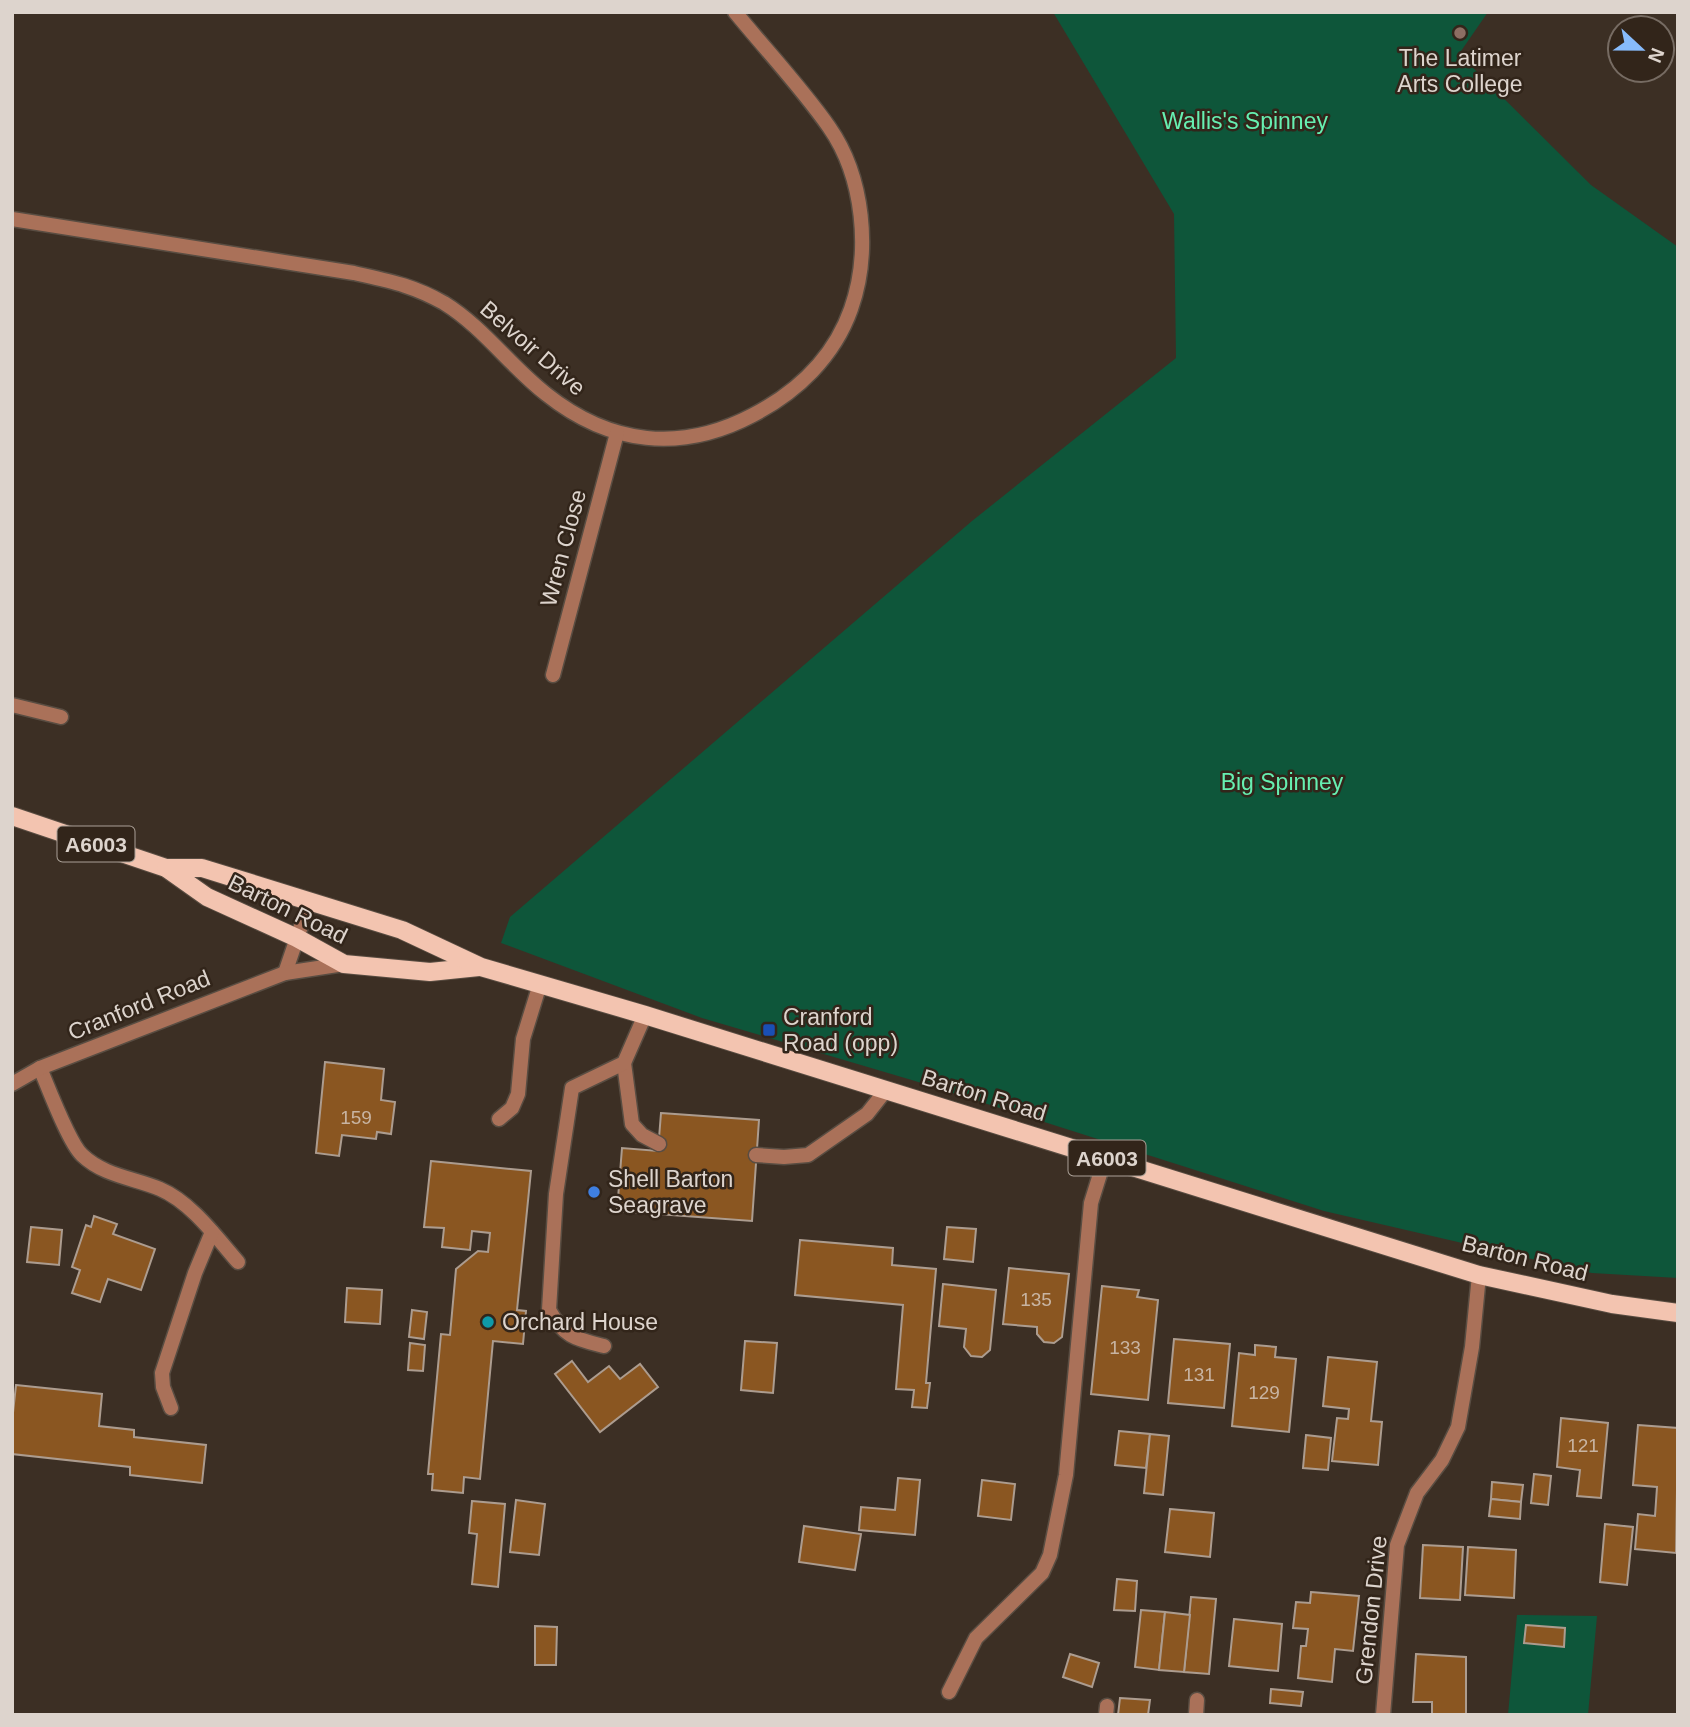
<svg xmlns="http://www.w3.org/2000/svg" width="1690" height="1727" viewBox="0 0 1690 1727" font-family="Arial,sans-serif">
	<rect width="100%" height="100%" fill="#3c2f24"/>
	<!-- green -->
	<g fill="#0e563a">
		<path d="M1053,12h435l-29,42 132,131 87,62v1031l-86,-5 -268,-62 -409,-130 -213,-63 -201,-75 9,-26 462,-396 204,-163 -2,-144z"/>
		<path d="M1517,1615l80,1 -9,99h-80z"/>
	</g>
	<!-- building -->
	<g fill="#8a5621" stroke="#ac9c8f" stroke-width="2">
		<path d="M325,1062l59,7 -3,31 14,2 -4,32 -14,-2 -1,7 -34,-4 -3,21 -23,-3z"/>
		<path d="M661,1113l98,7 -7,101 -135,-10 5,-63 36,3z"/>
		<path d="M431,1161l100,10 -14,139 9,1 -3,33 -30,-3 -13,138 -16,-2 -1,16 -31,-3 1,-16h-5l13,-140 9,1 6,-66 22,-18 10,1 2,-19 -18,-2 -2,19 -28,-3 2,-19 -20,-1z"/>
		<path d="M94,1216l23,8 -4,10 42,15 -14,41 -33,-11 -8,23 -28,-9 8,-23 -8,-3 14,-42 5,2z"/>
		<path d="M31,1227l31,3 -3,35 -32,-3z"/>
		<path d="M947,1227l29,2 -3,33 -29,-3z"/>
		<path d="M800,1240l93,8 -1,17 44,4 -10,114h4l-3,25 -15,-1 2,-17 -18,-1 7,-84 -108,-10z"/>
		<path d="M1009,1268l60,6 -7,63 -8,6 -10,-1 -7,-8v-7l-34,-3z"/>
		<path d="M943,1284l53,6 -6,60 -8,7 -11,-1 -7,-9 2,-18 -27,-3z"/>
		<path d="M1102,1286l37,4 -2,7 21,3 -10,100 -57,-6z"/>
		<path d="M347,1288l35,2 -2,34 -35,-2z"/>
		<path d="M412,1310l15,2 -3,27 -15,-2z"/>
		<path d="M1174,1339l56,5 -6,64 -56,-5z"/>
		<path d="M745,1341l32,2 -4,50 -32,-3z"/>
		<path d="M410,1343l15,2 -2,26 -15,-1z"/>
		<path d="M1255,1345l21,2 -1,10 21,2 -7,73 -57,-6 7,-73 16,2z"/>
		<path d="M1328,1357l49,5 -6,59 11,1 -4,43 -46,-4 5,-43 11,1 1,-10 -26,-3z"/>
		<path d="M572,1361l16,21 21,-16 11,13 20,-15 18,23 -58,45 -45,-58z"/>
		<path d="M16,1385l86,9 -3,32 35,4v7l72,8 -4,38 -72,-8v-8l-118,-13v-32z"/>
		<path d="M1561,1418l47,5 -7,75 -24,-2 3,-26 -23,-3z"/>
		<path d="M1638,1425l40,3 -2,125 -41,-4 3,-35 17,2 2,-29 -24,-2z"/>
		<path d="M1119,1431l31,3 -4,34 -31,-3z"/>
		<path d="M1150,1434l19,2 -6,59 -19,-2z"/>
		<path d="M1306,1435l25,3 -3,32 -25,-2z"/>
		<path d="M1534,1474l17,2 -3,29 -17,-2z"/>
		<path d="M898,1478l22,2 -5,55 -56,-5 2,-23 34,3z"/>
		<path d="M982,1480l33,4 -4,36 -33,-4z"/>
		<path d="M1492,1482l31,3 -2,17 -30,-3z"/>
		<path d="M1491,1499l30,3 -1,17 -31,-3z"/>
		<path d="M516,1500l29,4 -6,51 -29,-3z"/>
		<path d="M472,1501l33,3 -7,83 -26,-3 5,-50 -8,-1z"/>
		<path d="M1170,1509l44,4 -4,44 -45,-5z"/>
		<path d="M1605,1524l28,3 -6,58 -27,-3z"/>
		<path d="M804,1526l57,8 -6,36 -56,-8z"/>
		<path d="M1423,1545l40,2 -3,53 -40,-2z"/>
		<path d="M1468,1547l48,3 -2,48 -49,-3z"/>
		<path d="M1117,1579l20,2 -2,30 -21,-1z"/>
		<path d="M1311,1592l48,4 -6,55 -18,-2 -3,33 -34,-4 3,-32h5l2,-17 -15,-1 3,-26 14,1z"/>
		<path d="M1191,1597l25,2 -7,75 -25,-2z"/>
		<path d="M1141,1610l24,2 -6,58 -24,-3z"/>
		<path d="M1165,1612l25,3 -6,57 -25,-2z"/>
		<path d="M1234,1619l48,5 -4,47 -49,-5z"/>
		<path d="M1526,1625l39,3 -1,19 -40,-4z"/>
		<path d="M535,1626l22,1 -1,38h-21z"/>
		<path d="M1070,1654l29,9 -7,24 -29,-10z"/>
		<path d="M1416,1654l50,3v58h-34v-13h-19z"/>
		<path d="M1271,1689l32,3 -2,14 -31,-3z"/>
		<path d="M1120,1698l30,2 -2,15h-30z"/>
	</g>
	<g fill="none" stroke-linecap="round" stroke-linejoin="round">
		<!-- service casing -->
		<g stroke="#594d42" stroke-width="17">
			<g id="service">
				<path d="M624,1063l8,61 10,11 17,9"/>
				<path d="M40,1068c8,19 29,75 42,87 22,21 52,23 78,34 31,13 57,49 78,73"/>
				<path d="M499,1119l13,-11 6,-14 5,-55 17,-55"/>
				<path d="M756,1155l28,2 24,-2 59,-41 19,-24"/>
				<path d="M604,1346c-28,-7 -40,-9 -55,-36l7,-116 16,-106 52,-25 21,-48"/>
				<path d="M171,1408l-8,-21 -1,-14 33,-100 17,-41"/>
				<path d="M949,1692l27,-54 66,-65 8,-18 16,-80 25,-272 14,-45"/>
				<path d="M1106,1715l1,-9"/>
				<path d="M1196,1715l1,-15"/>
			</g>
		</g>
		<!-- minor casing -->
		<g stroke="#594d42" stroke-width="17">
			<g id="minor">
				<path d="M12,219l342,54c35,8 58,12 90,30 39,24 66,63 102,91 64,51 135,59 207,21 44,-23 81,-58 98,-106 20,-57 13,-132 -22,-182 -28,-40 -63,-77 -94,-115"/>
				<path d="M553,675l64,-242"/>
				<path d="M12,705l49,12"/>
				<path d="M1383,1715l14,-170 20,-52 25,-33 16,-33 14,-80 7,-72"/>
			</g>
		</g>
		<!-- tertiary casing -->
		<g stroke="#594d42" stroke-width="17">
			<g id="tertiary">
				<path d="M285,973l24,-70"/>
				<path d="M12,1084l28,-16 245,-95 59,-9"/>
			</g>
		</g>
		<!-- primary casing -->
		<g stroke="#594d42" stroke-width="20">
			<g id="primary">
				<path d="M12,816l154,52 41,29 90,41 47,26 86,8 49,-5"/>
				<path d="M166,868h36l200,62 79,37 164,48 834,260 133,29 66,9"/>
			</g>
		</g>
		<!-- service -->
		<use href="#service" stroke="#aa7159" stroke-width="14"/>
		<!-- minor -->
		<use href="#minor" stroke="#aa7159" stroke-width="14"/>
		<!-- tertiary -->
		<use href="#tertiary" stroke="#aa7159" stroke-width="14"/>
		<!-- primary -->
		<use href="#primary" stroke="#f3c4b0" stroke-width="18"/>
	</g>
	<!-- markers -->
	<circle fill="#8d6e63" stroke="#32251a" stroke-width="2.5" cx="1460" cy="33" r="7"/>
	<rect fill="#1a4fb4" stroke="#32251a" stroke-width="2.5" x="762" y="1023" width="14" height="14" rx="3.5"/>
	<circle fill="#3f7fe0" stroke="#32251a" stroke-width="2.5" cx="594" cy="1192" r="7"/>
	<circle fill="#0f9aa8" stroke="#32251a" stroke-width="2.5" cx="488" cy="1322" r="7"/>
	<g text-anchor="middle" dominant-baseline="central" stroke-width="5" stroke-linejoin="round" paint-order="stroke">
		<!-- number labels -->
		<g font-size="19" fill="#c8b4a2">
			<text x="356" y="1117">159</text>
			<text x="1036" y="1299">135</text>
			<text x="1125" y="1347">133</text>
			<text x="1199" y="1374">131</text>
			<text x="1264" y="1392">129</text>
			<text x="1583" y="1445">121</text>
		</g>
		<!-- shield labels -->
		<g fill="#32251a" stroke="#aaa097" stroke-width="2">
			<rect x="57.5" y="826.5" width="77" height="35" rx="5"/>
			<rect x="1068.5" y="1140.5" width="77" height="35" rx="5"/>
		</g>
		<g font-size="21" font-weight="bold" fill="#ddd4cd">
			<text x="96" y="844">A6003</text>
			<text x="1107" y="1158">A6003</text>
		</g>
		<!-- poi labels -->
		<g font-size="23" fill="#ddd4cd" stroke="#32251a" text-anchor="start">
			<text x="1460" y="58" text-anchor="middle">The Latimer<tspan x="1460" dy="26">Arts College</tspan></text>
			<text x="783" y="1017">Cranford<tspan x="783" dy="26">Road (opp)</tspan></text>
			<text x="608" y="1179">Shell Barton<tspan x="608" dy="26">Seagrave</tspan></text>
			<text x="502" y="1322">Orchard House</text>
		</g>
		<!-- park labels -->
		<g font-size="23" fill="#66efb1" stroke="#32251a">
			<text x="1245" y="121">Wallis's Spinney</text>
			<text x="1282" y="782">Big Spinney</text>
		</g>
		<!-- street labels -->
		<g font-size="23" fill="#ddd4cd" stroke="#32251a">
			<text transform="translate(533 348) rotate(41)">Belvoir Drive</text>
			<text transform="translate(563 548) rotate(-75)">Wren Close</text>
			<text transform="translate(288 909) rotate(26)">Barton Road</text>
			<text transform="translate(139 1005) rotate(-22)">Cranford Road</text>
			<text transform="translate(984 1095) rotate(17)">Barton Road</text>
			<text transform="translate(1525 1258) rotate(14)">Barton Road</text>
			<text transform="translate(1371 1610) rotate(-84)">Grendon Drive</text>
		</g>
	</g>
	<!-- border -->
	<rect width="1690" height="1727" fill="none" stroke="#ddd4cd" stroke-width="28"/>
	<!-- north arrow -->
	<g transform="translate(1641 49) rotate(112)"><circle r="33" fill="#32251a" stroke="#766b62" stroke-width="2"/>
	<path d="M0-5L12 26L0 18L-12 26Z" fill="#87bbfb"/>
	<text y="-10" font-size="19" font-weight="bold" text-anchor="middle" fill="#ddd4cd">N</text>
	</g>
</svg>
